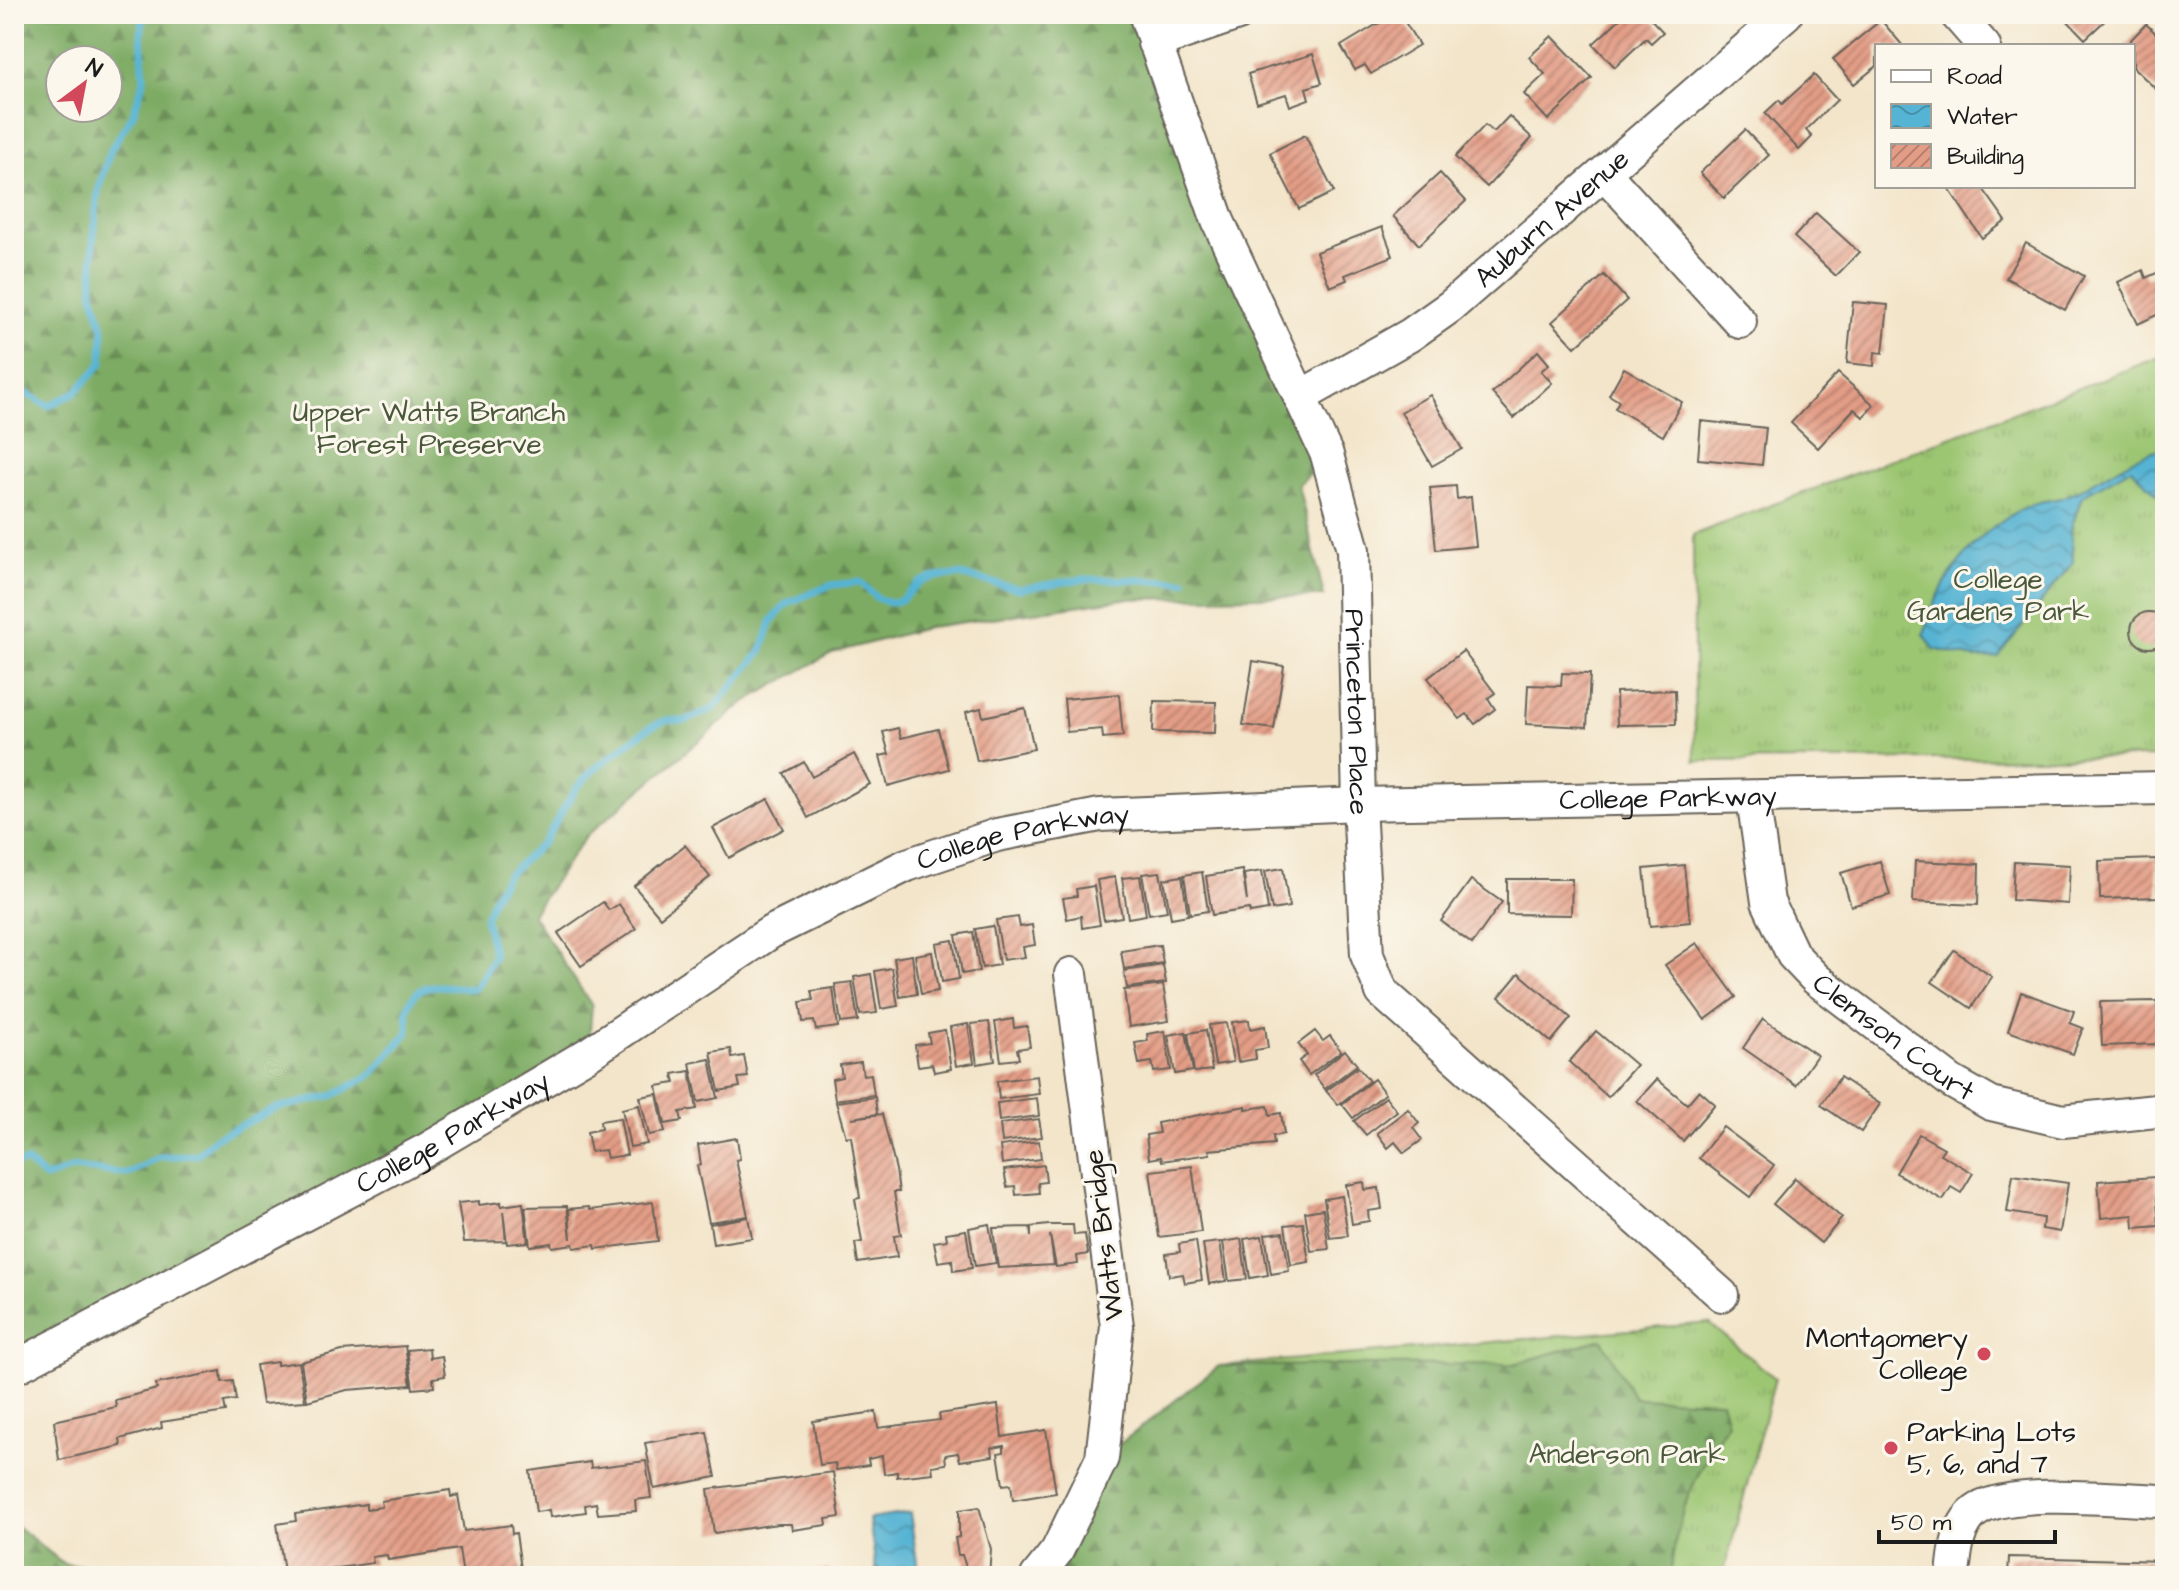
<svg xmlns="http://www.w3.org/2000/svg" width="2179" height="1590" viewBox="0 0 2179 1590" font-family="'Architects Daughter',sans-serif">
	<defs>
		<pattern id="grass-tufts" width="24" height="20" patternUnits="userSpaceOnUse" patternTransform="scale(2)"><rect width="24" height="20" fill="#9cc672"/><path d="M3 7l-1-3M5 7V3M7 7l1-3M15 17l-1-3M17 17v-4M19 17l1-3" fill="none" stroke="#86aa62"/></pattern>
		<pattern id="forest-firs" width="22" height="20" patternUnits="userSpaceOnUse" patternTransform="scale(2)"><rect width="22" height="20" fill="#7dab64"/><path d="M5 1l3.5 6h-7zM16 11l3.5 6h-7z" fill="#668a52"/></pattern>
		<pattern id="water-waves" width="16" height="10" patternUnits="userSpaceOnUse" patternTransform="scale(2)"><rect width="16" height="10" fill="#55b3d3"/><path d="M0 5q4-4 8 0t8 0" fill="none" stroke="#4691aa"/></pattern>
		<pattern id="building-hatch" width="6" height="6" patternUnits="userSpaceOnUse" patternTransform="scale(2)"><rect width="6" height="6" fill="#e39d86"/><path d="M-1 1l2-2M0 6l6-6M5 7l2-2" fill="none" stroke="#b77f6d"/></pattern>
	</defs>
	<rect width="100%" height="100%" fill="#fbf7ec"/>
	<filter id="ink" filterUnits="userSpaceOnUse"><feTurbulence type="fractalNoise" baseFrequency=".0125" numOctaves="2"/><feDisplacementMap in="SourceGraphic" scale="16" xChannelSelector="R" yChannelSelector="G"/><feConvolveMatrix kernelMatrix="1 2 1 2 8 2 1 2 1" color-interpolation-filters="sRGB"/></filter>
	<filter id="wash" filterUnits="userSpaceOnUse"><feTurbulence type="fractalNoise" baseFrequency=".006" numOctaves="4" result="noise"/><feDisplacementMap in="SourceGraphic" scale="32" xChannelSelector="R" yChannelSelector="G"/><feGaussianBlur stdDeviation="1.8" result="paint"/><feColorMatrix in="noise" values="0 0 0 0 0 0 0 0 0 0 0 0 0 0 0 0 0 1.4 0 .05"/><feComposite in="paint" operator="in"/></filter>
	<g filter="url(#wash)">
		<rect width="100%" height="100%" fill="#f3e5ca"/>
		<!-- grass -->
		<g fill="url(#grass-tufts)" stroke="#5c7147" stroke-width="2">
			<path d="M2165,355v402l-470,4 -2,-226z"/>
			<path d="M1709,1323l66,55 -52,198h-654l150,-210z"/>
		</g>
		<!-- forest -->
		<g fill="url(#forest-firs)" stroke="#4c6440" stroke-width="2" fill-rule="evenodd">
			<path d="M14,14h1131l182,441 -29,30 26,111 -200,3 -194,28 -98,26 -87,49 -159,134 -54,78 60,92 -4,48 -574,314zM60,60h48v48h-48z"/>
			<path d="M1602,1339l32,59 88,3 6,22c-34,54 -51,88 -58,153h-633l65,-118 117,-92 295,-2z"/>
			<path d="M14,1524l50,40 130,12h-180z"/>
		</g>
		<!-- water -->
		<g fill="url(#water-waves)" stroke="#386878" stroke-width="2">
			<path d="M2165,448v74l-4,-2v-22l-30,-30 -49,28 -11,33 2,33 -75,95 -24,1 -40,-9 -10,-15c15,-55 52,-105 106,-129 11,-5 25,-4 36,-9 35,-14 61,-41 99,-48z"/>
			<path d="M910,1513l9,63h-42l-8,-57z"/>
		</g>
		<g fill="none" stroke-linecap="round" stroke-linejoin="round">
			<!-- stream -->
			<g stroke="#55b3d3" stroke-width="7">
				<path d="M14,386l34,20 28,-14 26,-29 1,-34 -10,-36v-50l5,-52 13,-42 22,-35 11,-34 -3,-46 3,-20"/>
				<path d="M14,1164l13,-2 18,16 30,-10 53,6 32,-17 37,-2 18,-17 62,-30 55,-12 39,-21 36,-41c3,-9 -1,-16 1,-25 8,-34 42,-21 66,-20l3,-3 17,-30 -9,-38 8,-20 14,-23 36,-32 34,-56 16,-17 57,-43 17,-7 18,1 28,-12 48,-57 11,-32 16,-17 43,-18 29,-3 17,16 13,5 11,-3 19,-18 15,-5 25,-2 59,14 64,-10 102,2"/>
			</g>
		</g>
		<g id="blocks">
			<!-- building -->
			<g fill="url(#building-hatch)">
				<path d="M1394,14h6l19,31 -48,29 -6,-9 -10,5 -14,-24z"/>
				<path d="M1625,14h21l17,18 -12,11 -5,-5 -31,29 -22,-23z"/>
				<path d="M2061,14h51l-27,25z"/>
				<path d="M1881,20l22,26h-26v20l-23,18 -21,-25z"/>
				<path d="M2146,24l19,18 -2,54 -30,-29v-21h-8z"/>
				<path d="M1552,36l40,42 -44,42 -24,-26 21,-20 -16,-17z"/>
				<path d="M1313,54l9,29 -16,5 3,11 -19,7 -4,-12 -29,9 -9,-29z"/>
				<path d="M1814,75l23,25 -31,30 6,7 -13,13 -34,-37 14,-13 3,4z"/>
				<path d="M1509,116l23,22 -45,49 -32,-30 30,-32 9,7z"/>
				<path d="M1745,130l24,25 -45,43 -24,-25z"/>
				<path d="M1305,135l29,57 -35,17 -29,-56z"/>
				<path d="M1440,173l26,28 -47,44 -26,-29z"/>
				<path d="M1953,186h28l25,35 -24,17 -33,-49z"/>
				<path d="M1816,213l43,39 -23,24 -42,-39z"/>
				<path d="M1382,227l11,29 -48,19 2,5 -17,7 -14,-35z"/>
				<path d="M2026,243l58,33 -19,34 -59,-32z"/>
				<path d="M2165,269v42l-27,13 -20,-42 25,-12 3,8z"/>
				<path d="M1604,275l23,25 -52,47 -23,-25z"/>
				<path d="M1853,302l35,3 -5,48 -8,-1 -1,14 -27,-3z"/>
				<path d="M1538,351l11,13 -8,7 11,12 -38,35 -22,-25z"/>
				<path d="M1624,368l58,34 -19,34 -48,-28 4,-7 -10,-6z"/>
				<path d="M1838,373l36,32 -11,12 -9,-8 -36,39 -27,-25z"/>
				<path d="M1430,395l32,54 -30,17 -31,-54z"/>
				<path d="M1701,421l65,7 -4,37 -64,-6z"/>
				<path d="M1456,486l1,13 14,-2 5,49 -40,4 -6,-62z"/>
				<circle cx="2149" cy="630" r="18"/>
				<path d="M1463,651l32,42 -7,5 7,11 -20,15 -8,-10 -7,5 -32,-41z"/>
				<path d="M1253,661l31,5 -10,63 -31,-4z"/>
				<path d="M1562,673l28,1 -3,53 -61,-3 2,-39 33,1z"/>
				<path d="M1675,690l1,34 -59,1 -1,-33z"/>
				<path d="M1119,694l4,42 -20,2 -1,-9 -35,3 -3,-33z"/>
				<path d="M1154,701l62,1 -1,31 -62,-1z"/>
				<path d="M981,708l2,9 42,-9 9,41 -57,12 -11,-49z"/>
				<path d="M898,728l3,10 37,-9 11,40 -61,17 -8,-30 9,-2 -6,-22z"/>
				<path d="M854,754l16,30 -62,34 -24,-45 20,-11 8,15z"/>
				<path d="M768,799l16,30 -55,29 -16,-30z"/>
				<path d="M685,845l25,32 -50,40 -26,-31z"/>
				<path d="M2156,859l2,38 -58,2 -1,-38z"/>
				<path d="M1880,861l10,34 -39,11 -10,-33z"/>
				<path d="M1915,861l64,3 -1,41 -65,-3z"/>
				<path d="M2014,862l56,3 -2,39 -56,-4z"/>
				<path d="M1684,865l6,57 -40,4 -6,-57z"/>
				<path d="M1283,868l6,39 -17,3 -7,-39z"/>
				<path d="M1242,870l5,31 -3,-27 18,-3 6,39 -18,3 -1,-4 -37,6 -6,-39z"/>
				<path d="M1160,872l7,39 -18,3 -7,-40z"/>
				<path d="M1202,872l6,39 -18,3 -6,-39z"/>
				<path d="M1140,876l6,39 -18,3 -6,-40z"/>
				<path d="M1182,876l6,39 -17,3 -7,-39z"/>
				<path d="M1115,877l7,40 -18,3 -7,-40z"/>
				<path d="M1507,879h65l-1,36 -64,-1z"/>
				<path d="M1471,880l31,22 -30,42 -31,-23z"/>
				<path d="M1094,886l6,39 -18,3 -1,-12 -14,3 -4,-21 14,-2 -1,-7z"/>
				<path d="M603,902l6,8 10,-6 17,25 -55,37 -23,-33z"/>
				<path d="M1018,917l2,10 12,-2 3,20 -12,2 2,10 -22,3 -7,-40z"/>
				<path d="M993,926l6,39 -17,3 -7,-39z"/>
				<path d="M973,932l6,39 -17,3 -6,-39z"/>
				<path d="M953,940l6,39 -17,3 -6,-39z"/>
				<path d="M1697,943l39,54 -31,23 -40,-55z"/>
				<path d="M1160,945l3,18 -39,6 -3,-18z"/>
				<path d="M1954,950l38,27 -21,31 -39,-26z"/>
				<path d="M932,952l6,39 -17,3 -6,-39z"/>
				<path d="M912,955l5,39 -17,3 -6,-39z"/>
				<path d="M1163,965l3,18 -39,5 -3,-17z"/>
				<path d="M892,968l6,38 -17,3 -6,-38z"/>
				<path d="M1519,973l52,45 -20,24 -52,-45z"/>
				<path d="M871,974l6,39 -17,2 -6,-38z"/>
				<path d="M852,982l6,39 -17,2 -6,-39z"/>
				<path d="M1163,985l6,36 -40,6 -5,-37z"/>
				<path d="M833,988l5,39 -22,3 -2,-9 -11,1 -3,-20 13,-2 -2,-9z"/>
				<path d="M2021,992l53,19 -4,12 13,5 -10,26 -65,-23z"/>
				<path d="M2157,1001l2,43 -57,2 -2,-44z"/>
				<path d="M1013,1019l1,9 13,-2 3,21 -13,2 2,10 -18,2 -6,-39z"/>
				<path d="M1763,1019l54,36 -21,30 -53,-37z"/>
				<path d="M1249,1020l1,9 15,-3 3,22 -13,2 1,9 -18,3 -6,-40z"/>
				<path d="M989,1022l6,39 -18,3 -6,-40z"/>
				<path d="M1226,1023l7,39 -18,3 -6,-40z"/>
				<path d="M968,1024l6,39 -18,3 -6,-39z"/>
				<path d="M945,1030l6,39 -17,3 -2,-8 -14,2 -3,-21 15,-2 -2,-10z"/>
				<path d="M1206,1030l6,40 -18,2 -6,-39z"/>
				<path d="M1165,1031l6,39 -17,2 -2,-10 -13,2 -4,-21 13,-2 -1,-7z"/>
				<path d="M1315,1031l8,10 7,-5 11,15 -32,24 -10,-14 8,-6 -9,-11z"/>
				<path d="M1596,1031l40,34 -28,32 -39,-35z"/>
				<path d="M1186,1032l7,39 -18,3 -7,-39z"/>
				<path d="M731,1049l1,9 12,-2 4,21 -10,1 2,9 -21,4 -8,-39z"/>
				<path d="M1345,1050l12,15 -32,24 -11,-14z"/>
				<path d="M710,1059l8,39 -20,4 -8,-39z"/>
				<path d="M861,1062l2,13 8,-1 3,21 -39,5 -3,-21 10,-2 -2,-12z"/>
				<path d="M1358,1067l11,14 -31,24 -12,-14z"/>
				<path d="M690,1071l7,38 -17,3 2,9 -17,3 -8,-38 18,-3 -2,-9z"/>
				<path d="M1037,1076l2,18 -40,5 -2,-18z"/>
				<path d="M1840,1077l40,27 -19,28 -40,-27z"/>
				<path d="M1374,1079l11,15 -32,24 -11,-14z"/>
				<path d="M1657,1079l30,25 12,-14 16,14 -32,37 -46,-40z"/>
				<path d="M657,1094l8,38 -16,3 -9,-38z"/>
				<path d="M875,1097l2,17 -25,4 30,-4 14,56 3,22h-5l7,43 -7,1 3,21 -39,6 -3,-20 7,-1 -7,-43 5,-1 -9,-62 -5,1 -10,-35z"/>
				<path d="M1386,1097l11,14 -31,24 -12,-14z"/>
				<path d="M1037,1098l2,18 -40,5 -2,-18z"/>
				<path d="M639,1105l8,39 -17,3 -8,-38z"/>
				<path d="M1246,1106v3l22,-3 2,9 11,-2 3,21 -11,2 1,8 -65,6 1,4 -48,7 -1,-4 -12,2 -3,-24 13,-2 -2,-10z"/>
				<path d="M1408,1109l11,14 -6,5 9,12 -18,13 -9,-11 -7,6 -11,-15z"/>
				<path d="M620,1118l7,37 -20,3 -2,-8 -14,2 -4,-20 14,-3 -1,-8z"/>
				<path d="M1039,1119l3,18 -40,5 -2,-18z"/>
				<path d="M1723,1127l51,38 -24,32 -51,-39z"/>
				<path d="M1919,1134l25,14 -4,6 33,19 -12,20 -10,-6 -8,13 -47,-27z"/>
				<path d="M737,1138l3,21 -4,1 12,56 -39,6 -12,-56 4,-1 -3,-20z"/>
				<path d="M1039,1141l2,18 -39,5 -2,-18z"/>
				<path d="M1044,1165l2,17 -8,1 1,10 -23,2 -1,-9 -8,1 -3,-17z"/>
				<path d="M1192,1166l9,66 -42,5 -9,-66z"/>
				<path d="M2013,1175l55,8 -8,49 -18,-3 1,-11 -36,-6z"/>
				<path d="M2155,1177l4,49 -25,2 -1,-13 -32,3 -3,-37z"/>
				<path d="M1795,1178l47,40 -21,25 -48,-39z"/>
				<path d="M1364,1182l1,8 14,-2 3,21 -14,2 1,10 -17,3 -6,-39z"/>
				<path d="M1342,1196l6,40 -18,2 -6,-39z"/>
				<path d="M479,1201v4l22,-3v4l22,-3 5,39 -21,2 -4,-33 3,30 -42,1 -6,-39z"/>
				<path d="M653,1202l5,39 -62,8 -1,-4 -21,3 -1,-4 -21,3 -1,-4 -21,3 -5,-39 42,-1 4,33 -2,-30 20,-2 1,3z"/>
				<path d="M1323,1209l6,40 -18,2 -6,-39z"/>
				<path d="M748,1217l4,21 -39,6 -3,-20z"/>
				<path d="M1303,1223l6,39 -18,3 -6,-40z"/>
				<path d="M989,1224l7,39 -21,3 -6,-38z"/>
				<path d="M1049,1225h24l1,10 11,-1 3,20 -11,2 1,8 -22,3 -6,-32 4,30 -56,3 -5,-40 37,-1 1,10v-10z"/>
				<path d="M966,1230l6,38 -19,3 -1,-11 -14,2 -4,-20 13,-2 -1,-7z"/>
				<path d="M1283,1232l6,39 -18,3 -6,-40z"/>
				<path d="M1262,1236l6,39 -18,3 -6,-39z"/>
				<path d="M1241,1239l6,40 -18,2 -6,-39z"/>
				<path d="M1196,1241l6,39 -17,3 -2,-9 -14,2 -3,-22 14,-2 -1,-8z"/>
				<path d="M1220,1242l6,39 -17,3 -6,-40z"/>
				<path d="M405,1346l6,39 -64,5 -40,11 -6,-39 41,-11z"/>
				<path d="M429,1348l1,10 12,-2 3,20 -12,2 1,9 -21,2 -6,-39z"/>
				<path d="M277,1362v3l22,-3 6,39 -43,3 -6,-39z"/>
				<path d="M221,1371l1,11 11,-1 3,19 -12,2 2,10 -65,10 1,6 -42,11 1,7 -62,14 -5,-39 62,-14 -1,-7 42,-11 -1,-5z"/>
				<path d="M998,1405l4,32 44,-7 10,63 -43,7 -2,-16 -8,1 -5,-32 6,-1v-6l-12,2 1,8 -33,5 -2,-8 -13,2 1,9 -14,2 1,7 -36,4v-5l-13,2 -2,-18 -14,3 1,6 -33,5 -1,-7 -15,2 -7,-44 63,-9 2,16 62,-8 -1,-6z"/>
				<path d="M707,1432l9,45 -62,12 -9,-46z"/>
				<path d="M646,1461l5,37 -16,2 1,11 -38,3 -2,-11 -11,2 1,7 -36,5 -1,-7 -13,2 -6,-41 60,-9 1,6z"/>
				<path d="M833,1472l7,45 -14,2 1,6 -35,5 -1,-6h-13l-64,9 -6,-44z"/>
				<path d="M450,1490l1,7 7,-2 6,36 47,-6 1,9 4,-1 6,43h-59l-4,-27 -71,11 -1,-5 -8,1 -7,1 1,6 -69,10v-4l-20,3 -7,-48 19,-3 -1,-7 71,-10v5l16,-2 -1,-6z"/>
				<path d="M979,1507l12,42 -2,27h-20l-7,-21h-4l-3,-17 4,-1v-27z"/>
				<path d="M2009,1557l156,4v15h-157z"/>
				<path d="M829,1569l1,7h-36l-1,-2z"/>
			</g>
		</g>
	</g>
	<g filter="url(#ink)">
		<use href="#blocks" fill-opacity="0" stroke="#676259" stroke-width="2"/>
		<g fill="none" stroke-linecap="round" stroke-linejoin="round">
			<!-- minor casing -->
			<g stroke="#676259" stroke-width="36">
				<g id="minor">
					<path id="s1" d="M1145,14l73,207 109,234 26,95 6,254 8,151 15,37 340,303"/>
					<path d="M1956,14l28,32"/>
					<path d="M1154,43l84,-29"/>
					<path d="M1605,174l135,148"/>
					<path id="s2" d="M1300,397l110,-62 41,-29 335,-292"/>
					<path id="s3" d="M1753,798l15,104 25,53 23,24 136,103 39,22 72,17 102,-11"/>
					<path id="s4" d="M14,1368l412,-218 162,-96 183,-122 136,-67 90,-30 103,-20 259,-11 806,-16"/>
					<path d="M1037,1576l20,-25 45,-93 15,-132 -46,-352"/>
					<path d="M1953,1576c2,-23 4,-54 26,-67 35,-21 143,-9 186,-8"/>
				</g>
			</g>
			<!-- minor -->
			<use href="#minor" stroke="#fff" stroke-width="32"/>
		</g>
	</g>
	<!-- markers -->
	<g fill="#d1495b" stroke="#fbf7ec" stroke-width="3">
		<circle cx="1984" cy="1354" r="8"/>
		<circle cx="1891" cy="1448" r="8"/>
	</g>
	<g text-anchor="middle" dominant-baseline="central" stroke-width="6" stroke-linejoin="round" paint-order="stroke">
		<!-- street labels -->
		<g font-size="28" fill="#1c1c1c" stroke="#fbf7ec">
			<text stroke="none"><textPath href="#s2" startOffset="310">Auburn Avenue</textPath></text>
			<text stroke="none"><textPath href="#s1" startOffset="738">Princeton Place</textPath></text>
			<text stroke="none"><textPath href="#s4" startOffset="1794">College Parkway</textPath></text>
			<text stroke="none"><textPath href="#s4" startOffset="1146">College Parkway</textPath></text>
			<text stroke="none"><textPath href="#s3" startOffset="294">Clemson Court</textPath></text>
			<text stroke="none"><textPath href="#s4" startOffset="498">College Parkway</textPath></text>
			<text transform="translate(1104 1235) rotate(-97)">Watts Bridge</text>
		</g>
		<!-- park labels -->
		<g font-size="28" fill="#49583a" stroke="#fbf7ec">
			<text x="429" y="412">Upper Watts Branch<tspan x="429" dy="32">Forest Preserve</tspan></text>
			<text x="1998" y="579">College<tspan x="1998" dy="32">Gardens Park</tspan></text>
			<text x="1627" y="1454">Anderson Park</text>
		</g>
		<!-- poi labels -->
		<g font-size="28" fill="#1c1c1c" stroke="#fbf7ec" text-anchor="end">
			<text x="1968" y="1338">Montgomery<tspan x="1968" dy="32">College</tspan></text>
			<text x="1907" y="1432" text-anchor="start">Parking Lots<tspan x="1907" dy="32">5, 6, and 7</tspan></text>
		</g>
	</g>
	<!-- margin -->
	<rect width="2179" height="1590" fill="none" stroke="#fbf7ec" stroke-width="48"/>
	<!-- legend -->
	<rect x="1875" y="44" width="260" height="144" fill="#fbf7ec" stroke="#a29f99" stroke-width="2"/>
	<rect x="1891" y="70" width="40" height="12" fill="#ffffff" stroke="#a29f99" stroke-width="2"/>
	<text x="1947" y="84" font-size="24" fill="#1c1c1c">Road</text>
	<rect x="1891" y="104" width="40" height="24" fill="url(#water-waves)" stroke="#a29f99" stroke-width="2"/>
	<text x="1947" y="124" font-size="24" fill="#1c1c1c">Water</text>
	<rect x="1891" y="144" width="40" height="24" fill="url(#building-hatch)" stroke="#a29f99" stroke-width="2"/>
	<text x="1947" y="164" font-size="24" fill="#1c1c1c">Building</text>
	<!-- north arrow -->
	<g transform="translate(84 84) rotate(32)"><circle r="38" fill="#fbf7ec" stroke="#a29f99" stroke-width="2"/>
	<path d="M0-6L14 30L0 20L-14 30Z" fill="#d1495b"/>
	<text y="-12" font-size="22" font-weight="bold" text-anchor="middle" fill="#1c1c1c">N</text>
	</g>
	<!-- scale -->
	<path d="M1879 1530v12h176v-12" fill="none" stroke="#1c1c1c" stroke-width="4"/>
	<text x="1891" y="1530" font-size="24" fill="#1c1c1c" stroke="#fbf7ec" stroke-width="6" paint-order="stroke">50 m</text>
</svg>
